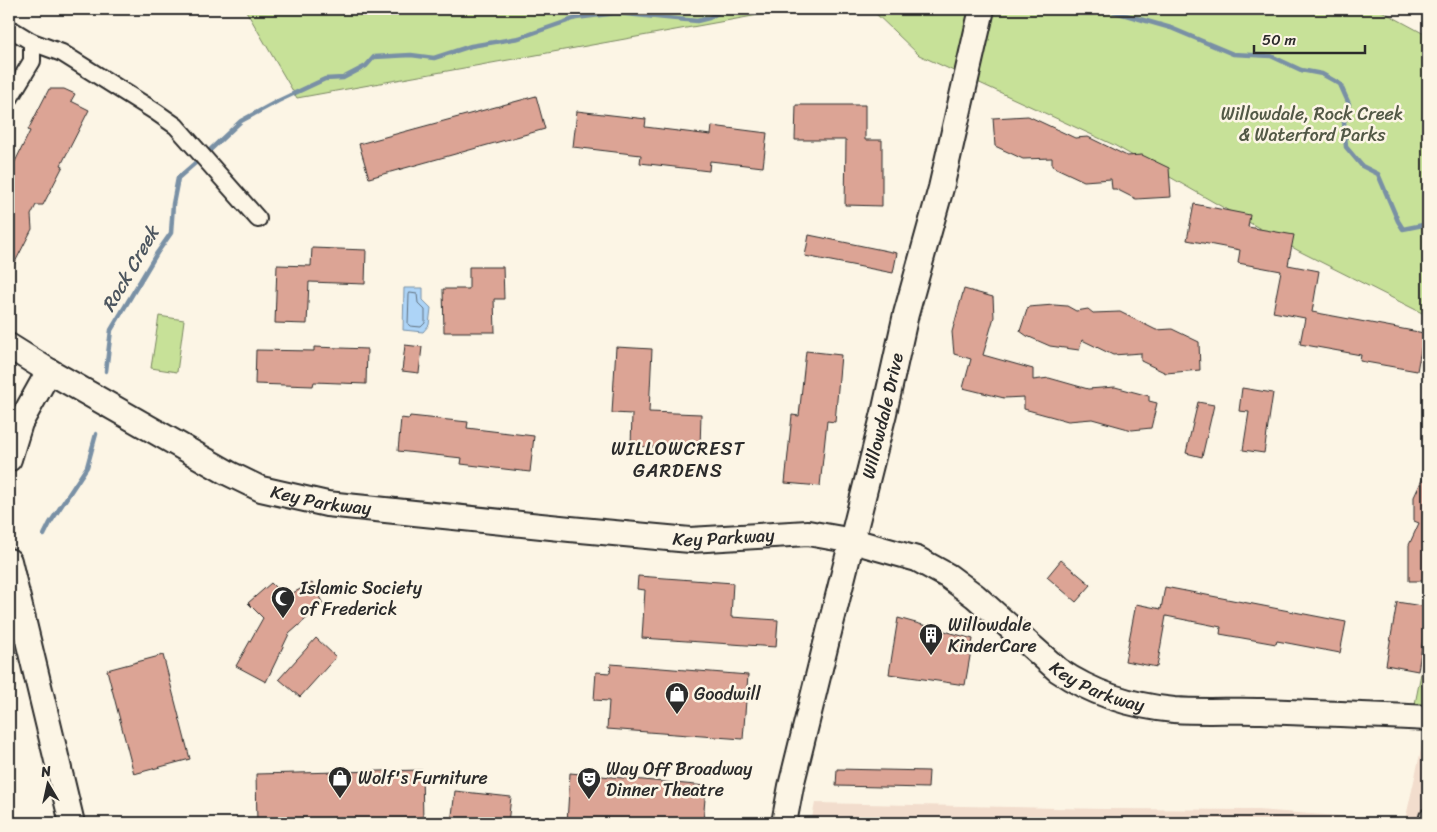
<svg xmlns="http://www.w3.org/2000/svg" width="1437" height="832" viewBox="0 0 1437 832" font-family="Sriracha,sans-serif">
	<rect width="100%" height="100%" fill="#fcf5e5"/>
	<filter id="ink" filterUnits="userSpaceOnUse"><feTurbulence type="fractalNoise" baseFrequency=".02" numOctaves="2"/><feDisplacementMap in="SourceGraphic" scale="10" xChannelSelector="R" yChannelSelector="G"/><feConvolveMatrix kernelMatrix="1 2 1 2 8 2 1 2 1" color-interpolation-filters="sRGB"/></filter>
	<g filter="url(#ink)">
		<!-- built -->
		<path fill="#f2ddcd" d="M1423,741h5v82h-617l4,-20 289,6 153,1 148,11z"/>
		<!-- green -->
		<g fill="#c7e198" stroke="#798662">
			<path d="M245,9h547l-495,89z"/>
			<path d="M871,9h507l50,27v280l-129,-65 -185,-106 -195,-90z"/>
			<path d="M159,316l25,4 -7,52 -26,-4z"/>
			<path d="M1428,638v67l-14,4z"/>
		</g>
		<!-- water -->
		<path fill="#add4f7" stroke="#7990a5" d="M404,288h19v12l8,8 -2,17 -6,7 -20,-2z"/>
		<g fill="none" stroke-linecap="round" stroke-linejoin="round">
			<!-- shore -->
			<path stroke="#5f6f7d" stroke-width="1" d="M410,293l7,1 1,9 7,7v13l-4,4 -11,-1 -2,-2 1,-29z"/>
			<!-- stream -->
			<g stroke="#7990a5" stroke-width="4.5">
				<path d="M787,9c8,3 17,5 25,0"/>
				<path d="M1105,9l66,19 62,26 38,2 30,14 21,4 18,10 9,20 -5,18 2,25 16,19 16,8 20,47 5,8 25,-5"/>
				<path d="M106,371l5,-41 46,-77 14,-20 2,-29 5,-26 31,-27 32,-30 37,-20 47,-22 18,-1 23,-12 8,-9 37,-2 23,3 37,-12 48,-8 57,-20 40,-5 81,8 12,-3 15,-9"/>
				<path d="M44,535l6,-12 37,-56 9,-33"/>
			</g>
		</g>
		<!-- building -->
		<g fill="#dca495" stroke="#2b2b2b">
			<path d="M49,89h15l11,5 -4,7 18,9 -28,55 2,1 -20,39h-7l-5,10 1,14 -23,45v-100l21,-43 -2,-1z"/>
			<path d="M536,96l9,33 -176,49 -10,-34z"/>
			<path d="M796,105h69v35h17v66l-37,-1 1,-65h-51z"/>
			<path d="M577,111l69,8 -1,8 66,8 1,-9 55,7 -4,34 -53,-6 -1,10 -69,-8 1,-8 -68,-8z"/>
			<path d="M1028,116l47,22 13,-1 39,19 15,-1 27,13 2,29 -35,2 -20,-10h-4l-1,-10 -27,2 -32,-15v-8l-29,1 -28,-13 -2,-28z"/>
			<path d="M1194,204l56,11 -2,12 46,8 -6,30 31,6 -7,41 112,21 -7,38 -57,-10 1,-6 -61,-11 5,-26 -32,-6 8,-41 -43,-8 2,-13 -53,-10z"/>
			<path d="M809,235l88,18 -4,20 -88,-17z"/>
			<path d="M312,248l54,2 -1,34 -56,-2 -2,42 -32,-1 2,-58 34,1z"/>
			<path d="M469,267h34l1,32h-10l1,33h-51l-1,-43h26z"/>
			<path d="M964,289l29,8 1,20 -11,38 50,14v11l16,-2 39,11 27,-2 34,9v5l8,2 -6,25 -19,2 -40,-11 -24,2 -44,-12v-12l-20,1 -41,-10 8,-29 -17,-5 -2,-22z"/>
			<path d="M1054,305l13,1 9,5 12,-2 5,4 27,-1 36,18 16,-1 27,13 1,28 -34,3 -25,-12v-8l-28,2 -31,-15 -3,10 -29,-4 -23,-10 -7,-5 8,-24z"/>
			<path d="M405,345l17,2 -3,26 -17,-2z"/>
			<path d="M314,347l53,2 -1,35 -52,-2 -1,4 -58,-2 1,-34 58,1z"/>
			<path d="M616,347l36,2 -3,63 52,2 -1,35 -69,-3 1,-32 -20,-1z"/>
			<path d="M806,351l35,4 -6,67 -8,-1 -7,65 -35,-3 7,-68 7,1z"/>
			<path d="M1242,388l31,5 -9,60 -21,-3 6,-38 -10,-1z"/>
			<path d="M1198,402l16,3 -12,52 -16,-4z"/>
			<path d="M410,416l58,6 -1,6 67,8 -4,36 -69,-8 1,-6 -64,-7 3,-33 8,1z"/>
			<path d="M1428,467v114h-19v-36l10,-22 -5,-2v-24z"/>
			<path d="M1061,560l30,25 -15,17 -29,-25z"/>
			<path d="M638,576l95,7 -2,34 47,3 -2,27 -134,-9 3,-48 -8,-1z"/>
			<path d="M271,583l14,14 27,-14 11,21 -34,30 -23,48 -30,-16 27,-48 -15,-15z"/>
			<path d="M1165,587l181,35 -6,31 -63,-12 -1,3 -56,-10 1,-7 -55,-11 -9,51 -32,-6 11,-57 25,5z"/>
			<path d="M1397,602l31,5 -10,64 -32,-6z"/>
			<path d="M898,618l75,21 -8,46 -76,-11z"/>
			<path d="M316,638l20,19 -36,40 -21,-18z"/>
			<path d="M163,655l27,104 -56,15 -27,-104z"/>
			<path d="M611,664l137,11 -5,64 -136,-10 2,-28 -15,-1 2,-28 14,1z"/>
			<path d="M837,769l92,2 -1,17 -92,-2z"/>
			<path d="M422,770l1,53h-166l-1,-49z"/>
			<path d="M570,773l136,13 -3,37h-136z"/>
			<path d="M455,791l56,6 -3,26h-57z"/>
		</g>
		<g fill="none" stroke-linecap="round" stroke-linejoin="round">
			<!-- street casing -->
			<g stroke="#2b2b2b" stroke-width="20">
				<g id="street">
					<path d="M9,28l23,14v19l-23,38"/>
					<path d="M32,42l30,11 94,59 20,14 82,93"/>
					<path d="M1427,823l1,-6"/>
				</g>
			</g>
			<!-- secondary casing -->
			<g stroke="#2b2b2b" stroke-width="28">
				<g id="secondary">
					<path id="s1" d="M9,346l40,25 179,102 33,16 66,15 243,25 120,11 118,-7 45,8 64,18 31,17 27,20 83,74c35,24 74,36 116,40 29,2 59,0 88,1 55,2 111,4 166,7"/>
					<path d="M9,459l11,-36 29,-52"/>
					<path d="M9,561l63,262"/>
					<path id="s2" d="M784,823l7,-37 34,-138 59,-235 22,-99 35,-126 41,-179"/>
				</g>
			</g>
			<!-- street -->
			<use href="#street" stroke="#fcf5e5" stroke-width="16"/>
			<!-- secondary -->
			<use href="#secondary" stroke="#fcf5e5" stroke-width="24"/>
		</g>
	</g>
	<!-- icons -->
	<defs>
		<g id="mosque-pin" transform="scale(1.25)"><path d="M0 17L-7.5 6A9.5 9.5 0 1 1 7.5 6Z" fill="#2b2b2b" stroke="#fcf5e5"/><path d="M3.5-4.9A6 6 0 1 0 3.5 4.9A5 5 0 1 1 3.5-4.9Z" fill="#fff"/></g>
		<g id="building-pin" transform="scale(1.25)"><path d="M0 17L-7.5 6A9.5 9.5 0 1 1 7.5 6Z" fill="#2b2b2b" stroke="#fcf5e5"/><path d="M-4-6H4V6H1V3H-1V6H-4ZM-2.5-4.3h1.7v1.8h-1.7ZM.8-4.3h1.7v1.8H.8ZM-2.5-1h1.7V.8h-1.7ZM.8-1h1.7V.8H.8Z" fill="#fff"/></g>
		<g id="shop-pin" transform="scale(1.25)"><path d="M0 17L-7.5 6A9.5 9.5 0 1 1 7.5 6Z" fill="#2b2b2b" stroke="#fcf5e5"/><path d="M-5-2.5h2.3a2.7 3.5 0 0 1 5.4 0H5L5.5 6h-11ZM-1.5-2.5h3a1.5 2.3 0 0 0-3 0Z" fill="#fff"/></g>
		<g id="theatre-pin" transform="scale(1.25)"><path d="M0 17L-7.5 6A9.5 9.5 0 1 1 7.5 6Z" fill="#2b2b2b" stroke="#fcf5e5"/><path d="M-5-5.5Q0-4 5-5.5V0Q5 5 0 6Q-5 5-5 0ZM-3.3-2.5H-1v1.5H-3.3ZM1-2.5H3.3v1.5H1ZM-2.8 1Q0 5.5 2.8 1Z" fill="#fff"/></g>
	</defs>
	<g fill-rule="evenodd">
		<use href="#mosque-pin" x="283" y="598"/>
		<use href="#building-pin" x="931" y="635"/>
		<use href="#shop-pin" x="677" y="694"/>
		<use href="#shop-pin" x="340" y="778"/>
		<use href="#theatre-pin" x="589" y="779"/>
	</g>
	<g text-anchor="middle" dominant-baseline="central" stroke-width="5" stroke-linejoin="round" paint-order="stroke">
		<!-- park labels -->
		<g font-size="18" fill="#525846" stroke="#fcf5e5">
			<text x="1312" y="114">Willowdale, Rock Creek<tspan x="1312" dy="21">&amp; Waterford Parks</tspan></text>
		</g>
		<!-- street labels -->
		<g font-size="18" fill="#2b2b2b" stroke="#fcf5e5">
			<text stroke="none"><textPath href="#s2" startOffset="419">Willowdale Drive</textPath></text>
			<text stroke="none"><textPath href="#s1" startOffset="351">Key Parkway</textPath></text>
			<text stroke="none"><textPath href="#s1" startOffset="756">Key Parkway</textPath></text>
			<text stroke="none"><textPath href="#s1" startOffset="1176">Key Parkway</textPath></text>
		</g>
		<!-- poi labels -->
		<g font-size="18" fill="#2b2b2b" stroke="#fcf5e5" text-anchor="start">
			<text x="300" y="588">Islamic Society<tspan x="300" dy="21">of Frederick</tspan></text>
			<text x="948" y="625">Willowdale<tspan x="948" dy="21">KinderCare</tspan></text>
			<text x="694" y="694">Goodwill</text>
			<text x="606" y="769">Way Off Broadway<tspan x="606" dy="21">Dinner Theatre</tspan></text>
			<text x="358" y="778">Wolf's Furniture</text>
		</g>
		<!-- water labels -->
		<g font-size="19" font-style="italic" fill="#4c555e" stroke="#fcf5e5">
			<text transform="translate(130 269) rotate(-60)">Rock Creek</text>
		</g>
		<!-- neighbourhood labels -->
		<g font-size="19" letter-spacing="1" fill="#2b2b2b" stroke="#fcf5e5">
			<text x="678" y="448">WILLOWCREST<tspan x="678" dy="22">GARDENS</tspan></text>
		</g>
	</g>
	<!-- margin -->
	<rect width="1437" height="832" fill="none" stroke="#fcf5e5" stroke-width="30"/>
	<rect x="15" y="15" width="1407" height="802" fill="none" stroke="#2b2b2b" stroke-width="2" filter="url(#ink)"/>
	<!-- north arrow -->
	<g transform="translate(48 784) rotate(351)" stroke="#fcf5e5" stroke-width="4" paint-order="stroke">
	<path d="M0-4L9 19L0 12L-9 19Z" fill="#2b2b2b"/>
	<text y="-8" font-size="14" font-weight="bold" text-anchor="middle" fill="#2b2b2b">N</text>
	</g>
	<!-- scale -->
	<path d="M1254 45v8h111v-8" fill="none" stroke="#2b2b2b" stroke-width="2.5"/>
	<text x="1262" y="45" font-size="15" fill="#2b2b2b" stroke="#fcf5e5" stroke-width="4" paint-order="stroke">50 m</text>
</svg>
